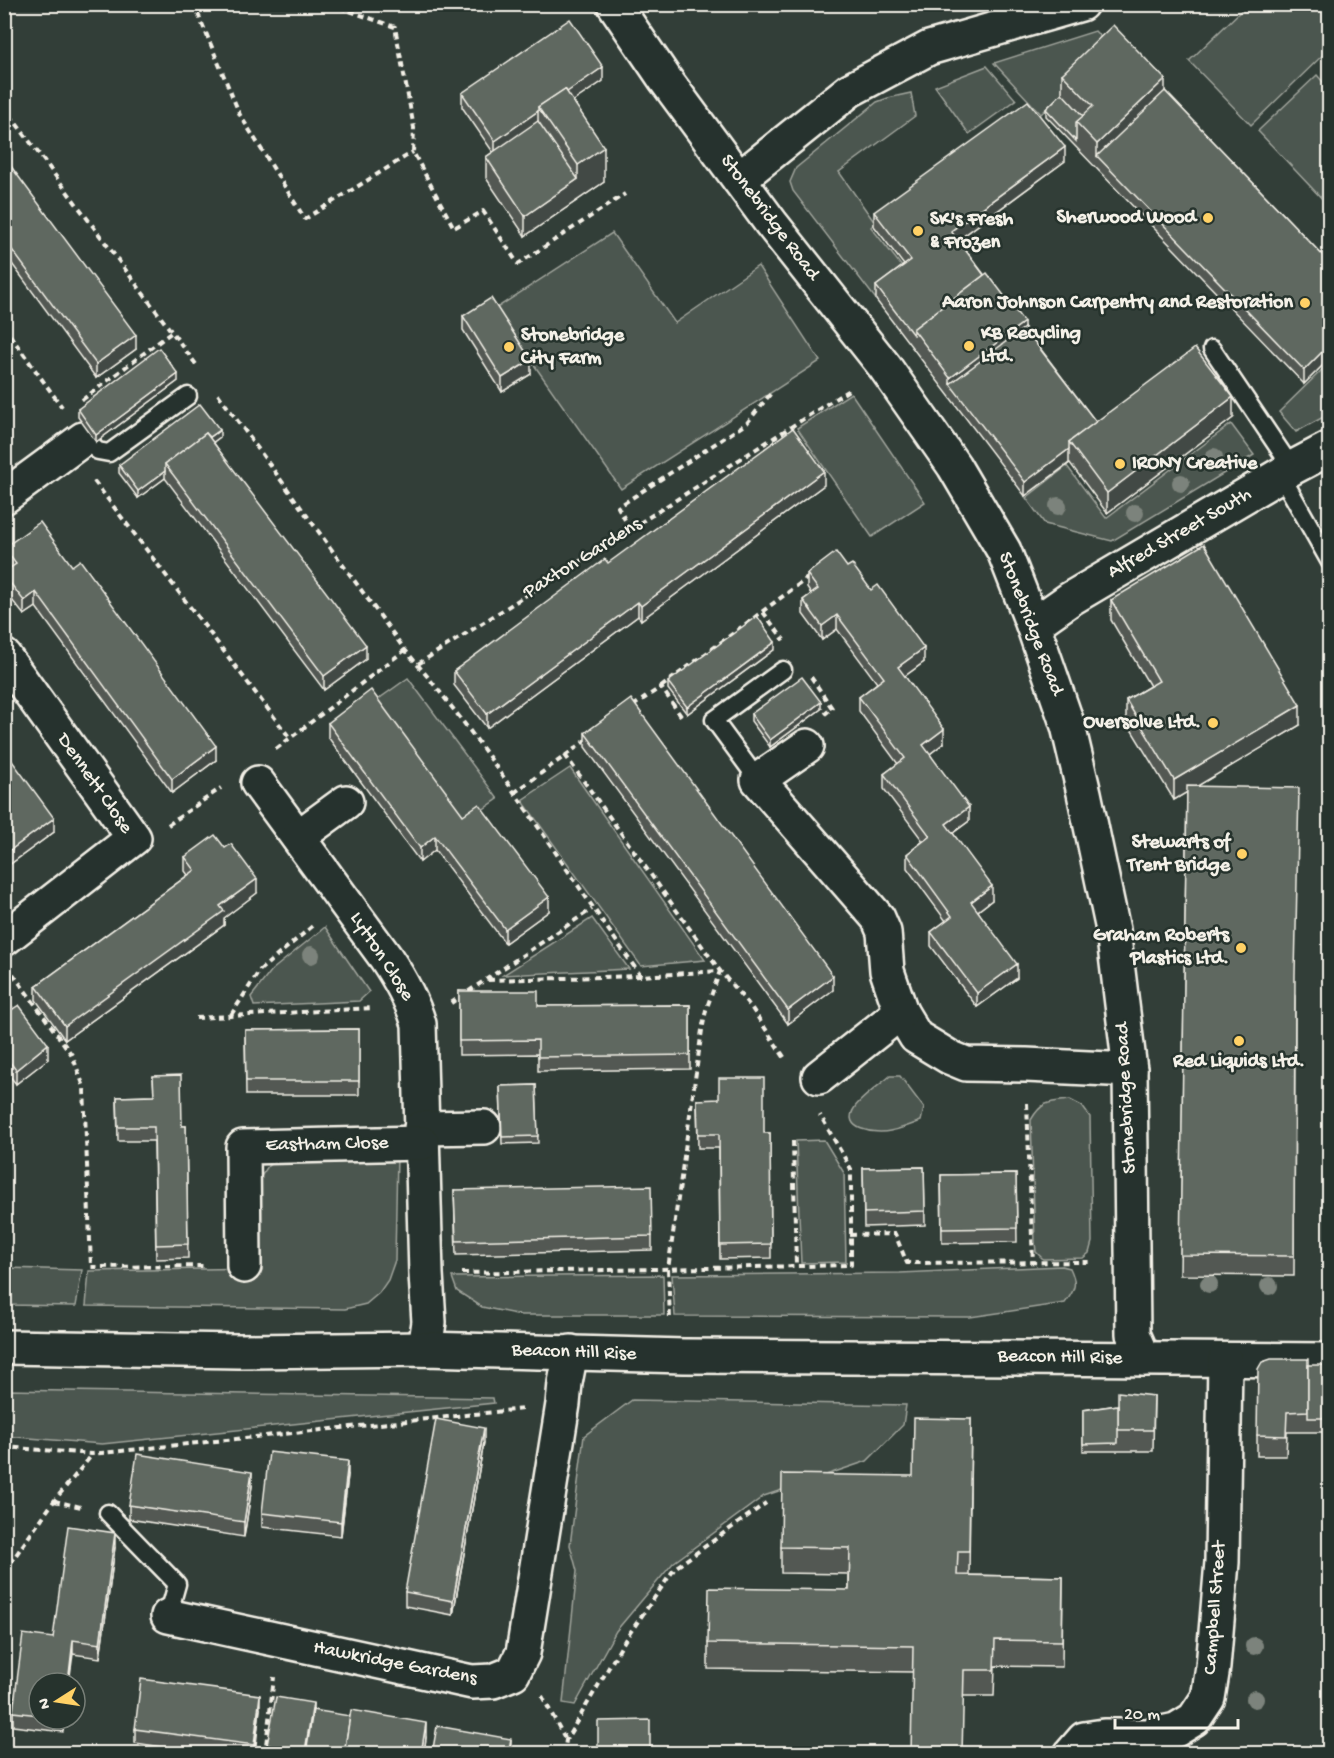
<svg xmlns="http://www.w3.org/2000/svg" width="1334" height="1758" viewBox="0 0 1334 1758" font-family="'Gochi Hand',sans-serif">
	<rect width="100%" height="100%" fill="#323e38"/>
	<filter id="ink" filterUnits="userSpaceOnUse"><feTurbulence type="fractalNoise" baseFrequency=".0167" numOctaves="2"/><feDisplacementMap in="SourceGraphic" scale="12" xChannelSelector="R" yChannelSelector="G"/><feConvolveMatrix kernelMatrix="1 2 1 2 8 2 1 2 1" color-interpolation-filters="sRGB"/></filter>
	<g filter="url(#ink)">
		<!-- green -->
		<g fill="#4c564f" stroke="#a0a49c" stroke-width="1.5">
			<path d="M1247,5h83l-1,44 -78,76 -62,-64z"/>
			<path d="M1095,31l16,17 -70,66 -47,-51z"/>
			<path d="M987,66l29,34 -47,34 -34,-48z"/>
			<path d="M1317,75l12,14v117l-71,-75z"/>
			<path d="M911,93l4,23 -76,56 36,51 -4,4 36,46 -32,25 -82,-107 -3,-9 6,-14 81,-66 11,-4z"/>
			<path d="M612,233l63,90 83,-57 62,95 -199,128 -126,-180z"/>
			<path d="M1329,363v51l-33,18 -17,-20z"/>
			<path d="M851,393l74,109 -53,35 -75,-109z"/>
			<path d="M1231,424l23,31 -142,86 -67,-17 -19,-26 41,-32 39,52z"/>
			<path d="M408,678l90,121 -35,24 -90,-120z"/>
			<path d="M570,768l135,192 -64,6 -119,-166z"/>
			<path d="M592,918l37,51 -126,6z"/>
			<path d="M325,927l44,65 -10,9 -105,5 -3,-9 21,-27z"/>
			<path d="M890,1076h10l24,32 -3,13c-10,4 -20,8 -31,10 -14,3 -51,-1 -35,-24 5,-8 27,-24 35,-31z"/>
			<path d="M1070,1100l12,6 8,11 2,125 -3,11 -6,5 -40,1 -7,-7 -1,-10 -4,-122c11,-19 18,-18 39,-20z"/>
			<path d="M824,1140l20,33 2,89 -45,1 -5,-122z"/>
			<path d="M397,1154l-2,106 -7,20 -9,13 -13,11 -21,5 -259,-3 3,-35 171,-3 -2,-87 10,-15 15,-10z"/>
			<path d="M1062,1266l8,2c7,15 6,21 -5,35l-95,14 -295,-1 -3,-41 228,-2z"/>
			<path d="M5,1268l77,2 -6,36 -71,-1z"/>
			<path d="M663,1275l1,40h-143l-39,-8 -25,-16 -5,-14z"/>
			<path d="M5,1390l488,8 1,5 -392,41 -97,-8z"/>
			<path d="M632,1400l274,5 -3,20 -36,36 -103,35 -91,67 -57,68 -41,74 -12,-2 14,-132 -7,-26 14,-109z"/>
		</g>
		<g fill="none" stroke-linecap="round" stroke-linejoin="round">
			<!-- lane casing -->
			<g stroke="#f4f1e8" stroke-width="21">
				<g id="lane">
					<path d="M1212,349l80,119"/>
					<path d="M83,439l15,12 11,2 79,-57"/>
					<path d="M1281,475l49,87"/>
					<path d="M758,780l-44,-60 69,-50"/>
					<path d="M108,1513l69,71 -9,32"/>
				</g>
			</g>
			<!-- street casing -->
			<g stroke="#f4f1e8" stroke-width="38">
				<g id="street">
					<path d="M614,4l51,75 106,144 114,144 69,99 50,85 29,74 35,101 16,67 29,137 17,140 3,264 11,25"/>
					<path d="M739,179l111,-89 79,-42 152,-44"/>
					<path d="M4,497l79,-58"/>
					<path d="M1033,625l37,-26 222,-131 38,-20"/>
					<path d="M4,656l130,182 -130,101"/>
					<path d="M807,746l-49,34 120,138 6,14 3,39 14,41 15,25 33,20 17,7 60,1 104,5"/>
					<path d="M258,783l128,175c14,21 26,42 33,66l7,250 3,48 -4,27"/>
					<path d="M298,837l48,-35"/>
					<path d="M819,1077l82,-65"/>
					<path d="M421,1128l63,-1"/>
					<path d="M244,1266l-1,-119 179,-4"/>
					<path d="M4,1347l234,4 187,-2 259,7 646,4"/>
					<path d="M168,1616l304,66 21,-1 20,-8 10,-20 40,-249 2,-21 6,-31"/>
					<path d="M1071,1754l13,-15 20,-3h44l28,-6 18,-11 14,-21 5,-31 9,-105 3,-202"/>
				</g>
			</g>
			<!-- path -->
			<g stroke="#f4f1e8" stroke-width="4" stroke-dasharray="6 4.5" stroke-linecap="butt">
				<path d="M194,4l46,111 65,104 108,-67"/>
				<path d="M330,4l65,23 19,101 -1,24 41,76 29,-17 35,53 107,-70"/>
				<path d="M4,107l194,260"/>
				<path d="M4,327l58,80"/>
				<path d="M218,394l187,256c88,101 158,218 236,326"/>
				<path d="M82,400l90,-68"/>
				<path d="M94,481l196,257"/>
				<path d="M630,529l-12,-22 129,-84 25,-31"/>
				<path d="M763,612l21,28"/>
				<path d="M418,664l434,-276"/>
				<path d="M811,677l21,31 -7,6"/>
				<path d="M661,687l149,-111"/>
				<path d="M633,706l28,-19 22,32"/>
				<path d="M276,749l129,-99"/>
				<path d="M565,755l155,216 31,36 35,53"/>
				<path d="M514,793l74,-54"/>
				<path d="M168,825l53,-37"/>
				<path d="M13,974l59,81 12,32 7,180 116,-1"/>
				<path d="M488,980l153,-4 79,-5 -14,39 -4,20 -34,239 2,50"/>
				<path d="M451,1003l141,-94"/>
				<path d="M231,1015l29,-45 55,-46"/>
				<path d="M196,1018l176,-10"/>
				<path d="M1027,1103l6,161"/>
				<path d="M793,1141l3,125"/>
				<path d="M850,1235l45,-1 12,29 186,-1"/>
				<path d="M462,1273l389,-8v-96l-31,-54"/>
				<path d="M4,1447l88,7 431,-45"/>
				<path d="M54,1501l27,6"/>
				<path d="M4,1572l50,-71 38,-46"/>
				<path d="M542,1696l24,44"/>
				<path d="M265,1754l9,-77"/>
				<path d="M564,1754l2,-14 59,-100 50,-72 91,-65"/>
				<path d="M1221,1754v-9"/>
				<path d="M1305,1754l1,-8"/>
			</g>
			<!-- lane -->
			<use href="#lane" stroke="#26332d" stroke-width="16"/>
			<!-- street -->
			<use href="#street" stroke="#26332d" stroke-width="33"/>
		</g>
		<!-- trees -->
		<g fill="#7c837b">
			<circle cx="1214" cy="457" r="9"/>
			<circle cx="1181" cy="483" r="9"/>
			<circle cx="1058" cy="506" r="9"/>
			<circle cx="1135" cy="513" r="9"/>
			<circle cx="311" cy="955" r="9"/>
			<circle cx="1209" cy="1284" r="9"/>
			<circle cx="1269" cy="1286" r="9"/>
			<circle cx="1254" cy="1646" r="9"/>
			<circle cx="1255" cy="1699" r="9"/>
		</g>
		<!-- wall -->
		<g fill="#525953" stroke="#f4f1e8" stroke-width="1.5">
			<path d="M1062,74l103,17 164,171v97l-25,25 -258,-268v-7l16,-16z"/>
			<path d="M603,81l-30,20 31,81 -79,54 -39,-58v-21l7,-5 -31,-45v-14z"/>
			<path d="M4,157l132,192 -40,29 -92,-125z"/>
			<path d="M1065,161l-107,79 138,182 137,-4 -126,95 -37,-50 -45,33 -149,-196v-14l28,-21 -30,-39v-14z"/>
			<path d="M463,316l68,58 -29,18 -39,-62z"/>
			<path d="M178,381l-82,61 -18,-25v-8z"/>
			<path d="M220,437l-7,5 153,217 -42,31 -159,-212 -27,20 -19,-25v-8z"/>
			<path d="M824,485l-183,135 -3,-4 -151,112 -33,-43v-14l154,-108z"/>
			<path d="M4,548l68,18 144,194 -44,33 -136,-186 -12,8 -20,-25v-18l5,-3 -5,-6z"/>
			<path d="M847,567l77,95 -19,14 39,67 -14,11 39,67 -16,12 39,67 -14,11 39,67 -40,29 -46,-61v-14l15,-11 -39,-53v-14l16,-13 -39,-52v-15l14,-10 -39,-53v-14l18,-14 -40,-54 -15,11 -19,-26v-14l8,-6 -4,-6v-14z"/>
			<path d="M1111,600l189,125 -103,61 98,210 -1,280 -114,-1 7,-483 -13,8 -48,-79v-21l24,-14 -39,-66z"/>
			<path d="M775,649l-88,65 -19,-25v-7z"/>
			<path d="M821,709l-51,38 -19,-26v-7z"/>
			<path d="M328,723l135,92 86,96 -44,32 -70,-93 -15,12 -92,-125z"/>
			<path d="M585,733l248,257 -45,34 -203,-277z"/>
			<path d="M4,750l50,82 -45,33 -5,-6z"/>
			<path d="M185,857l72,36 -33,25v7l-159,115 -29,-40v-14l152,-111 -3,-4z"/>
			<path d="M459,991l79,15 152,-1v64l-152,2v-17l-79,1z"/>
			<path d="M4,1015l44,44 -32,25 -12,-15z"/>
			<path d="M359,1029v66h-113l-1,-65z"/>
			<path d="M153,1076l29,50h4l2,132 -32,1 -2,-118h-36l-1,-44 37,-1z"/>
			<path d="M536,1085l2,58 -36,1 -2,-58z"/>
			<path d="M697,1100l67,33h6l1,125 -51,1 -1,-111h-21z"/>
			<path d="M924,1167l1,58 -61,2 -1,-59z"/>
			<path d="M1016,1174l1,68 -75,1 -1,-68z"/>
			<path d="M454,1190l198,46v14l-196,5z"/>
			<path d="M1329,1365v67h-42l-1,24h-29v-21l51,-56z"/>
			<path d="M1154,1396l-1,55h-70v-41l35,-5z"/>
			<path d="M971,1419l-2,156 94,2 -1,90 -67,-1 -1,30h-30l-51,-24 -205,-3v-26l141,-53v-16l-68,-1v-26l132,-71z"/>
			<path d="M484,1442l-31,173 -48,-9v-14z"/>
			<path d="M348,1475l-7,61 -79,-9v-14z"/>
			<path d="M252,1486l-8,51 -115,-18v-14z"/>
			<path d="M115,1547l-15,111 -27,-4 -34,29v36h26l-2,13 -50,-6v-14l40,-74z"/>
			<path d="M260,1709l-5,45h-44l-76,-11v-14z"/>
			<path d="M313,1710l113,27 -2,17h-157v-9z"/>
		</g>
		<!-- shaded-wall -->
		<g fill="#424944" stroke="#f4f1e8" stroke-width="1.5">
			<path d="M603,67v14l-56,38 -7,-9z"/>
			<path d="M1165,79v26l-68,51v-12z"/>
			<path d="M538,111v14l-43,30v-14z"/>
			<path d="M604,147v35l-79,54v-20l53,-37v-14z"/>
			<path d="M1065,147v14l-114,84v-14z"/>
			<path d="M1024,322v20l-74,42v-6z"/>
			<path d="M136,335v14l-40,29v-14z"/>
			<path d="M1329,345v14l-25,25v-14z"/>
			<path d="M531,360v14l-29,18v-14z"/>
			<path d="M7,367v14l-3,1v-14z"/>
			<path d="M178,374v7l-82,61v-7z"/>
			<path d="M1233,397v21l-126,95v-20z"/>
			<path d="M220,430v7l-48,36 -4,-5z"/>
			<path d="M1069,449v14l-44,33v-14z"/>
			<path d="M165,471v7l-27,20v-7z"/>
			<path d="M824,471v14l-183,135v-14z"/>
			<path d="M36,592v15l-12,8v-14z"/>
			<path d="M638,602v14l-151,112v-14z"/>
			<path d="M837,615v14l-15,11v-14z"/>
			<path d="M775,642v7l-88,65v-7z"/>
			<path d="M366,645v14l-42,31v-14z"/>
			<path d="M924,648v14l-26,19v-14z"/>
			<path d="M821,702v7l-51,38v-7z"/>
			<path d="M1300,705v20l-126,75v-20z"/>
			<path d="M944,729v14l-21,16v-14z"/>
			<path d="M216,746v14l-44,33v-14z"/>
			<path d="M969,807v14l-23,17v-14z"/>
			<path d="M54,818v14l-45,33v-14z"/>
			<path d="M435,836v14l-15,12v-14z"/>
			<path d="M257,879v14l-33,25v7l-159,115v-14l155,-120z"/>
			<path d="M992,886v14l-21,16v-14z"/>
			<path d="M549,897v14l-44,32v-14z"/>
			<path d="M1017,964v14l-40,29v-14z"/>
			<path d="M833,976v14l-45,34v-14z"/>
			<path d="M48,1044v15l-32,25v-14z"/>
			<path d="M484,1428v14l-31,173v-14z"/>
			<path d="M348,1461v14l-7,61v-14z"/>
			<path d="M252,1472v14l-8,51v-15z"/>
			<path d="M115,1533v14l-15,111v-14z"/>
			<path d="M73,1640v14l-4,29h-1z"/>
			<path d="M260,1695v14l-6,45v-9z"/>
			<path d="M313,1703v14l-6,37h-2z"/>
			<path d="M426,1723v14l-2,17h-3z"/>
			<path d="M511,1739v14l-3,1z"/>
		</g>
		<!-- building -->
		<g fill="#5f6861" stroke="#f4f1e8" stroke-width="1.5">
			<path d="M570,19l33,48 -36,25 -2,-3 -27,18v4l-43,30 -33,-48z"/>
			<path d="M1113,25l52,54 -68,65 -21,-22 17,-16 -31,-32z"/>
			<path d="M565,89l39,58 -26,18 -40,-58z"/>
			<path d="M1165,91l164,171v83l-25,25 -207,-214z"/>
			<path d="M1062,93l21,23 -7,6v19l-30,-32z"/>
			<path d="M1028,101l37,46 -114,84 33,44 -71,54v6l-37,-49 35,-26 -37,-48z"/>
			<path d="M538,121l40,58 -53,37 -39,-59z"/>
			<path d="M4,157l132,178 -40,29 -92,-125z"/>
			<path d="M987,273l37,49 -74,56 -37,-49z"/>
			<path d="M491,298l40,62 -29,18 -39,-62z"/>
			<path d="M1024,328l72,94 -27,20v7l-44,33 -75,-98z"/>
			<path d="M159,348l19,26 -82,61 -18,-26z"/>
			<path d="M1195,348l38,49 -126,96 -38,-51z"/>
			<path d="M200,404l20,26 -10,7 -4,-4 -41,31v7l-27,20 -19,-26z"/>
			<path d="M793,428l31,43 -183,135 -3,-4 -151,112 -33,-43 151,-112 3,4z"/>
			<path d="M206,433l160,212 -42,31 -159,-212z"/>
			<path d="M40,522l32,44 8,-6 136,186 -44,33 -136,-187 -12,9 -20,-26v-3l12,-8 -12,-16z"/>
			<path d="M1204,544l96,161 -126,75 -48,-80 33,-19 -48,-81z"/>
			<path d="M836,552l11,15 5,-3 19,26 7,-5 46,63 -26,19 46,62 -21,16 46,62 -23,17 46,62 -21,16 46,62 -40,29 -46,-61 21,-16 -45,-62 23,-18 -46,-62 21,-16 -46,-61 25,-19 -47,-63 -15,11 -19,-26 15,-11 -11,-15z"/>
			<path d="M757,616l18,26 -88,65 -19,-25z"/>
			<path d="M802,677l19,25 -51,38 -19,-26z"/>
			<path d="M371,690l92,125 16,-11 70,93 -44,32 -70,-93 -15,12 -92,-125z"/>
			<path d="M631,699l202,277 -45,34 -203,-277z"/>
			<path d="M4,750l50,68 -45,33 -5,-6z"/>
			<path d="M1187,786l112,2 -4,187 -1,281 -114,-1z"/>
			<path d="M215,835l10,13 6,-4 26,35 -37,27 4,5 -159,115 -29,-40 159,-116 -10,-13z"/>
			<path d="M459,991h79v15l152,-1v50l-152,2v-17l-79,1z"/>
			<path d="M19,1005l29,39 -32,26 -12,-15v-40z"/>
			<path d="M359,1029v52h-113l-1,-51z"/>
			<path d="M181,1075l1,51h4l2,118 -32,1 -2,-118h-36l-1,-30 37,-1 -1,-20z"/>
			<path d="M719,1078h45v55h6l1,111 -51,1 -1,-111h-21l-1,-34 22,-1z"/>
			<path d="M536,1085l2,51 -36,1 -2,-51z"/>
			<path d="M924,1167l1,44 -61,2 -1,-45z"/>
			<path d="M1016,1174l1,54 -75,1 -1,-54z"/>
			<path d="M651,1186l1,50 -196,5 -2,-51z"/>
			<path d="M1271,1359h37v52l-21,1 -1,24 -29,-1 1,-66 4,-7z"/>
			<rect x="1308" y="1365" width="21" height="53"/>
			<path d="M1118,1392l36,4 -1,34h-35z"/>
			<path d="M1118,1405v38l-35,1v-34z"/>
			<path d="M914,1418l57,1 -2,132h-11l-1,24 106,2 -1,64 -67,-1 -1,30h-30l-2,84h-51l2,-108 -205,-3 1,-55 140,2 1,-42 -69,-1 1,-73 131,2z"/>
			<path d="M436,1419l48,9 -31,173 -48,-9z"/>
			<path d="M269,1452l79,9 -7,61 -79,-9z"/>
			<path d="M137,1454l115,18 -8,50 -115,-17z"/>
			<path d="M68,1526l47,7 -15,111 -27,-4 -5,43h-29v32l-26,-3 10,-78 30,4z"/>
			<path d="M141,1679l119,16 -6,50 -119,-16z"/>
			<path d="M276,1697l37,6 -8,48 -38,-6z"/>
			<path d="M313,1710l37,6 -6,38h-38z"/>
			<path d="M351,1710l75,13 -5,31h-77z"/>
			<path d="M650,1720v34h-52v-33z"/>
			<path d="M437,1726l74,13 -3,15h-76z"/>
		</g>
	</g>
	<!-- markers -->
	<g fill="#ffd166" stroke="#26332d" stroke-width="2">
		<circle cx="1208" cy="218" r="6"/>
		<circle cx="918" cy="231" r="6"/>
		<circle cx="1305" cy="303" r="6"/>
		<circle cx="969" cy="346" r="6"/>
		<circle cx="509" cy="347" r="6"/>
		<circle cx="1120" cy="464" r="6"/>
		<circle cx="1213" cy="723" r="6"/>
		<circle cx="1242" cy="854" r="6"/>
		<circle cx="1241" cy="948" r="6"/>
		<circle cx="1239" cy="1041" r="6"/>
	</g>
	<g text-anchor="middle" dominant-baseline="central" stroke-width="5" stroke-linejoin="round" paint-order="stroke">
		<!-- street labels -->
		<g font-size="20" fill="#f4f1e8" stroke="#26332d">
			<text transform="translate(769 218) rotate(53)">Stonebridge Road</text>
			<text transform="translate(1180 534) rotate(-30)">Alfred Street South</text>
			<text transform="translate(583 559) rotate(-32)">Paxton Gardens</text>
			<text transform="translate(1030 624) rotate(69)">Stonebridge Road</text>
			<text transform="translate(94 784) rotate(55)">Dennett Close</text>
			<text transform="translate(381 957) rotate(57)">Lytton Close</text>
			<text transform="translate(1127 1098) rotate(-93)">Stonebridge Road</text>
			<text transform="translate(327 1145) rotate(-1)">Eastham Close</text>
			<text transform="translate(574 1353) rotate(2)">Beacon Hill Rise</text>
			<text transform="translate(1060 1358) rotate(1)">Beacon Hill Rise</text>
			<text transform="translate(1216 1608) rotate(-86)">Campbell Street</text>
			<text transform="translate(395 1664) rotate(11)">Hawkridge Gardens</text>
		</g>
		<!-- poi labels -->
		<g font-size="20" font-weight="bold" fill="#f4f1e8" stroke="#26332d" text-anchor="end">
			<text x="1196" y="218">Sherwood Wood</text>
			<text x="930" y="220" text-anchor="start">SK's Fresh<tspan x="930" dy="23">&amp; Frozen</tspan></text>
			<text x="1293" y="303">Aaron Johnson Carpentry and Restoration</text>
			<text x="981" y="334" text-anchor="start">KB Recycling<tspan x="981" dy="23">Ltd.</tspan></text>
			<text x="521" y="336" text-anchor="start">Stonebridge<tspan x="521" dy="23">City Farm</tspan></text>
			<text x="1132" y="464" text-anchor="start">IRONY Creative</text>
			<text x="1201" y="723">Oversolve Ltd.</text>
			<text x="1230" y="843">Stewarts of<tspan x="1230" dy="23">Trent Bridge</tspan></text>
			<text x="1229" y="936">Graham Roberts<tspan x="1229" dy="23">Plastics Ltd.</tspan></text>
			<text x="1239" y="1062" text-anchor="middle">Red Liquids Ltd.</text>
		</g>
	</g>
	<!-- margin -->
	<rect width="1334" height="1758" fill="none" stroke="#26332d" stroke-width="24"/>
	<rect x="12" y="12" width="1310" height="1734" fill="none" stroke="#f4f1e8" stroke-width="2" filter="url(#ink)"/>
	<!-- north arrow -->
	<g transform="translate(57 1701) rotate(258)"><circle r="28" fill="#26332d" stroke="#787f78" stroke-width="1.5"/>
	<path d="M0-4.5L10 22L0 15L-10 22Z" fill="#ffd166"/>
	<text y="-9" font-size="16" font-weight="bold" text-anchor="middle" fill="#f4f1e8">N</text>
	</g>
	<!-- scale -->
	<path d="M1115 1719v9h123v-9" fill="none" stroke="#f4f1e8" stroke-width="3"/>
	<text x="1124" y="1719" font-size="18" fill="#f4f1e8" stroke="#26332d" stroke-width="4.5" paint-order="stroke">20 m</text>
</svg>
